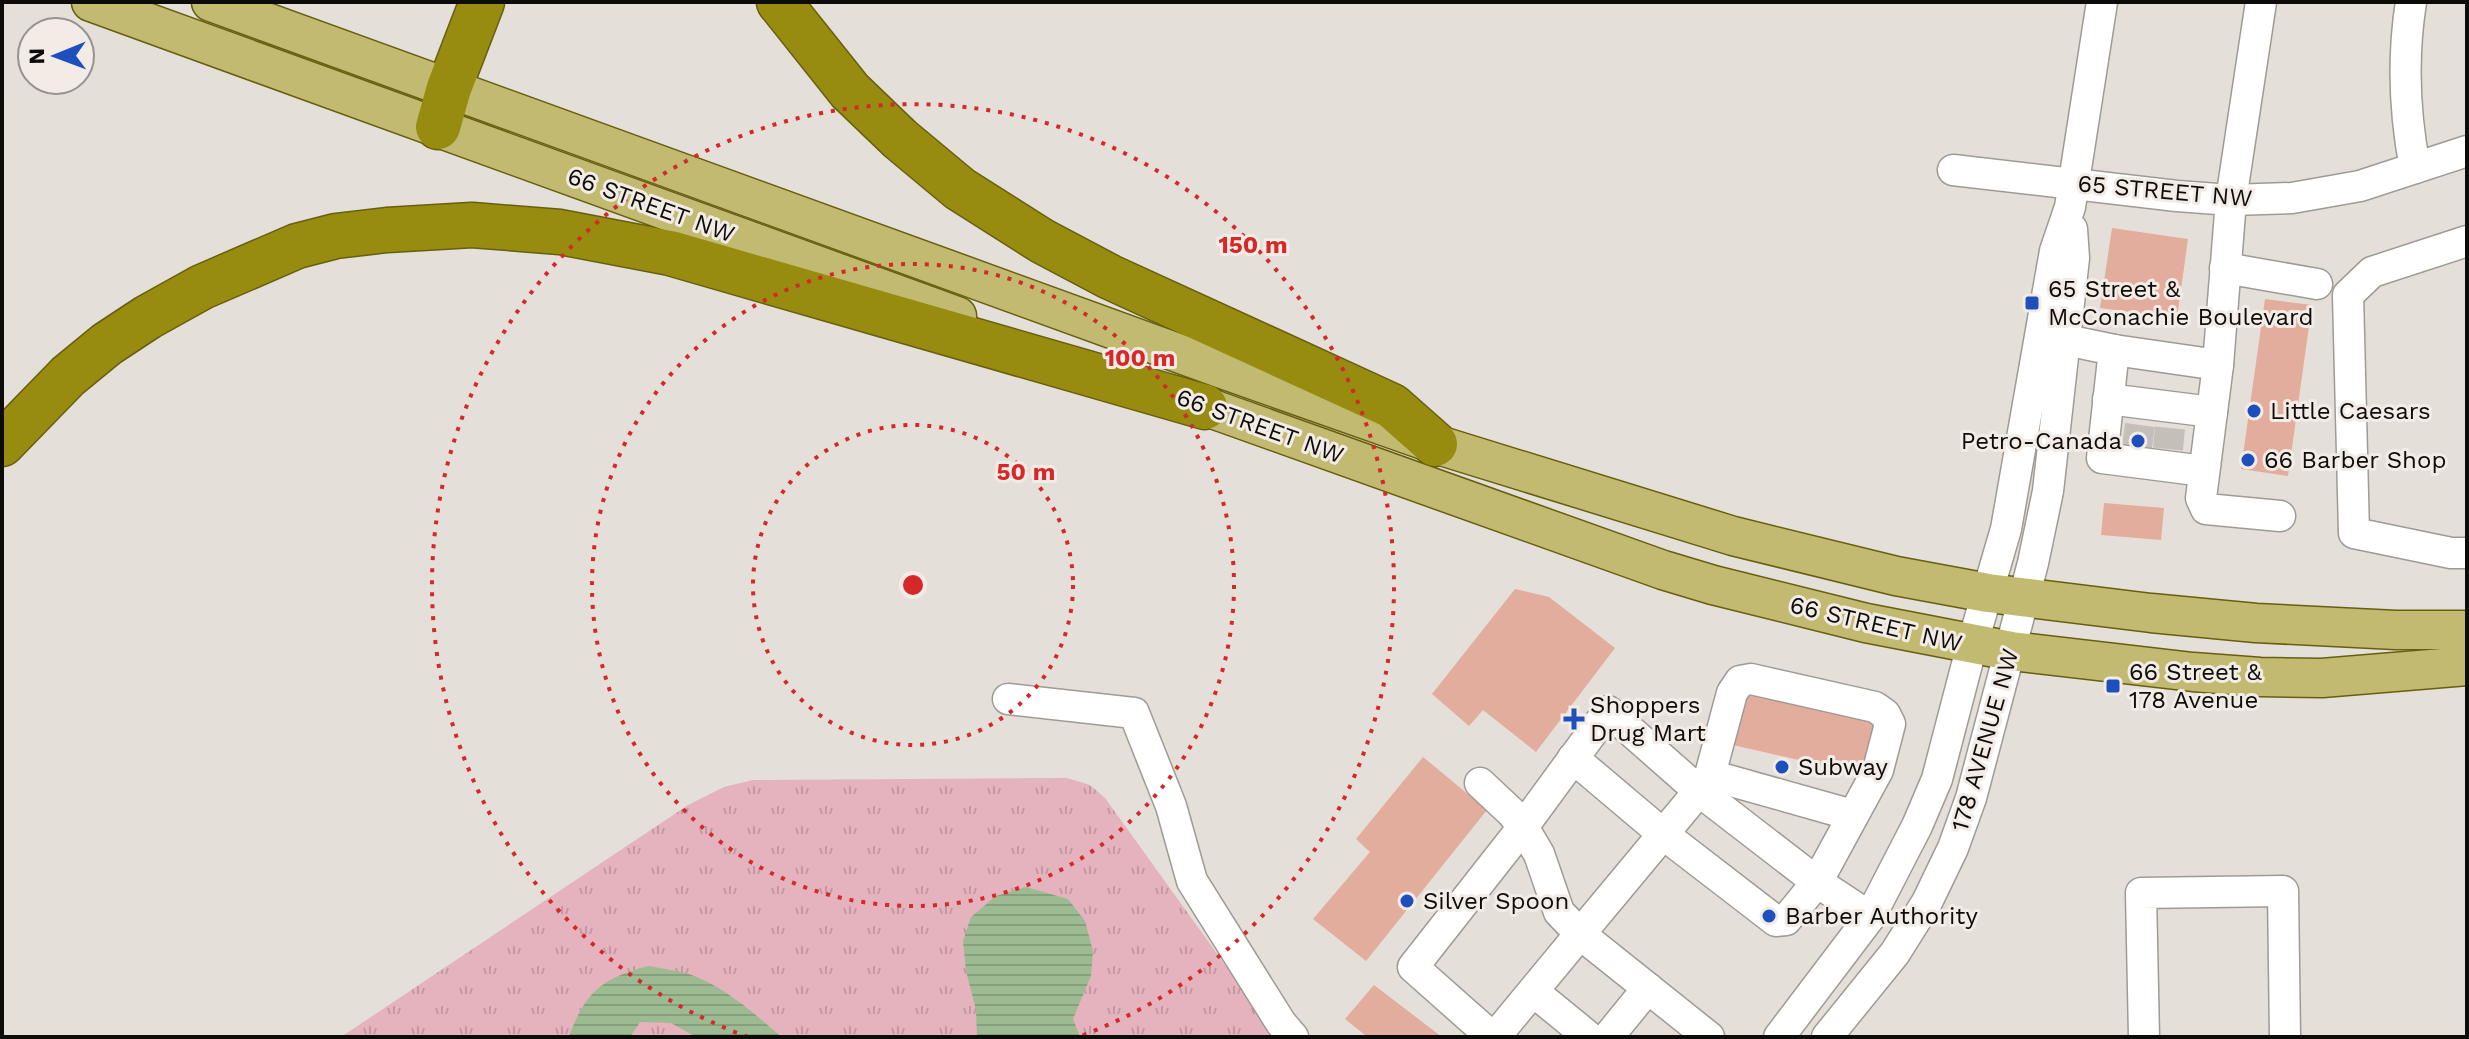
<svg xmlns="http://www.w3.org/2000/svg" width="2469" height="1039" viewBox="0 0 2469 1039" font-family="'Work Sans',sans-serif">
	<defs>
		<pattern id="park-tufts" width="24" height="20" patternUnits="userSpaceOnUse" patternTransform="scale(2)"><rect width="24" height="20" fill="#e4b3be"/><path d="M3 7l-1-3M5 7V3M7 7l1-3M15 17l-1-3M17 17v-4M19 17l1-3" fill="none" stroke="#c299a2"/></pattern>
		<pattern id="water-rules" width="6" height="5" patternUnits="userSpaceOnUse" patternTransform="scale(2)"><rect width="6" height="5" fill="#9dbb92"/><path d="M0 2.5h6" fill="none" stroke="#86a07d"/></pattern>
	</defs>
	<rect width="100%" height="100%" fill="#e5dfd9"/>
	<!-- park -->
	<path fill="url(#park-tufts)" d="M1067,778l23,7 15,13 172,239h-936l347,-232 36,-18 29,-7z"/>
	<!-- water -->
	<g fill="url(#water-rules)">
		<path d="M1026,887l42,12 17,22 8,30 -2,25 -18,43 7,18h-103l-1,-27 -10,-39 -3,-30 8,-24 25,-21z"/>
		<path d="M648,966c12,2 25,4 38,7 37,12 66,39 96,64h-86l-25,-14 -31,-1 -10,15h-61c16,-45 33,-59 79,-71z"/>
	</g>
	<!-- building -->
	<g fill="#e2ad9d">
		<path d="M2112,228l76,11 -11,79 -77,-10z"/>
		<path d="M2265,299l47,6 -24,171 -47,-7z"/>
		<path d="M2104,503l60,5 -3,32 -60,-5z"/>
		<path d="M1515,589l34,8 66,51 -79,104 -53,-42 -14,16 -37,-32z"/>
		<path d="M1746,689l136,30 -13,57 -136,-31z"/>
		<path d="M1423,757l64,53 -121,151 -53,-42 57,-67 -14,-13z"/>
		<path d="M1374,985l68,52h-78l1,-2 -20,-16z"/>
	</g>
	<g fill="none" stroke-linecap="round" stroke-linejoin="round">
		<!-- minor-tunnel -->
		<g stroke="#c5bfba" stroke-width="30" stroke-dasharray="30 15" stroke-linecap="butt">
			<path d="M2137,447l3,-22"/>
			<path d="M2168,449l2,-21"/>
		</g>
		<!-- minor casing -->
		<g stroke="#a09a94" stroke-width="33">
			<g id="minor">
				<path d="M2261,2l-30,198 -13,165 -17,133 5,11 74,7"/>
				<path d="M2411,2c-9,57 -7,109 4,166"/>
				<path d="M1953,170l224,26 54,4 61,-2 68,-12 107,-35"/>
				<path d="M2467,241l-95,31 -24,23 6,238 97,20h16"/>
				<path d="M2225,268l92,16"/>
				<path d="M2066,340l48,10 104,15"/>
				<path d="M2114,350l-12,108 102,13"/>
				<path d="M2108,399l104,13"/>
				<path d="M1008,699l126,14 37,93 21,75 89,142 12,14"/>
				<path d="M1573,758l90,76 113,87 10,-1 31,-38 61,-112 12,-46 -5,-10 -10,-7 -124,-28 -11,2 -8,12 -22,82 -11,16 118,91 53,35"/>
				<path d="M1710,775l142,40"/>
				<path d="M1480,783l32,30 11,14 85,-116 91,80 -119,143 -21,-22 -20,-58 -16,-27 -110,140 79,70"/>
				<path d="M1534,992l55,45"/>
				<path d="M1495,1037l85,-103 129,103"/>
				<path d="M1608,1037l40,-49"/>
				<path d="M1779,1037l91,-120 47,-91 20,-47 35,-134 34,-116 49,-278 15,-44 32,-205"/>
				<path d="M1827,1037l68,-84 32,-51 26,-54 18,-50 62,-235 15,-72 26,-233 -2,-29"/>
				<path d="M2144,1037l-3,-144 142,-2 2,146"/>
			</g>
		</g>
		<!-- major casing -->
		<g stroke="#675f0e" stroke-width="41">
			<g id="major">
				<path d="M91,2l866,314"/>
				<path d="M211,2l1011,367 213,75 298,92 163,40 92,17 163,20 105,10 140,7h71"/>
				<path d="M1176,396l487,174 50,15 153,38 145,28 182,21 67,5 62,1 145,-12"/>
			</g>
		</g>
		<!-- highway casing -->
		<g stroke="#675f0e" stroke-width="47">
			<g id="highway">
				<path d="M779,2l71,89 50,48 60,50 82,52 68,36 282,129 43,38"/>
				<path d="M438,127l11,-39 33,-86"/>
				<path d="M2,444l66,-68 39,-32 41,-27 54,-30 95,-41 39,-10 51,-6 85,-5 88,7 110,21 535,154"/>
			</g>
		</g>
		<!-- minor -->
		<use href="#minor" stroke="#fff" stroke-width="30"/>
		<!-- major -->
		<use href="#major" stroke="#c1ba70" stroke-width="38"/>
		<!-- highway -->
		<use href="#highway" stroke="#978c10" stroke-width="44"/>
	</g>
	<!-- distance rings -->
	<g fill="none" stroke="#d62828" stroke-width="4" stroke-dasharray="4 8">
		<circle cx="913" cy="585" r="160"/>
		<circle cx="913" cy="585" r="321"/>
		<path d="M748 1037A481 481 0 1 1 1078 1037"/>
	</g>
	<!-- markers -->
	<g fill="#1d50bd" stroke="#f3ece6" stroke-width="3">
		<rect x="2024" y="295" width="16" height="16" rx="4"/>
		<circle cx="2254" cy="411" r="8"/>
		<circle cx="2138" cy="441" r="8"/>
		<circle cx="2248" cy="460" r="8"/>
		<rect x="2105" y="678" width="16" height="16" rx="4"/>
		<path d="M1570 707h8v8h8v8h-8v8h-8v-8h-8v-8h8z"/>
		<circle cx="1782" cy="767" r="8"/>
		<circle cx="1407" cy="901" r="8"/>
		<circle cx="1769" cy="916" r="8"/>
	</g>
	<g text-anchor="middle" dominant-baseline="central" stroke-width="6" stroke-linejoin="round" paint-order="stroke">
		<!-- street labels -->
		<g font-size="24" fill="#0e0c0a" stroke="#f3ece6">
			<text transform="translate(2165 191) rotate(5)">65 STREET NW</text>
			<text transform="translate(651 205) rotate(20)">66 STREET NW</text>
			<text transform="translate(1260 426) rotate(20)">66 STREET NW</text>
			<text transform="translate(1876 624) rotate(13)">66 STREET NW</text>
			<text transform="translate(1985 740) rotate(-74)">178 AVENUE NW</text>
		</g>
		<!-- poi labels -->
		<g font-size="24" fill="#0e0c0a" stroke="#f3ece6" text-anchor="start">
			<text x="2048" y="289">65 Street &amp;<tspan x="2048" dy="28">McConachie Boulevard</tspan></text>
			<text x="2270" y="411">Little Caesars</text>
			<text x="2122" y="441" text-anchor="end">Petro-Canada</text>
			<text x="2264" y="460">66 Barber Shop</text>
			<text x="2129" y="672">66 Street &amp;<tspan x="2129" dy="28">178 Avenue</tspan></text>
			<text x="1590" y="705">Shoppers<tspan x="1590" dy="28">Drug Mart</tspan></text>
			<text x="1798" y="767">Subway</text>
			<text x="1423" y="901">Silver Spoon</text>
			<text x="1785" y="916">Barber Authority</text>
		</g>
	</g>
	<circle cx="913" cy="585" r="12" fill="#d62828" stroke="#f3ece6" stroke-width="4"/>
	<g font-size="24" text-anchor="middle" font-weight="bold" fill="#d62828" stroke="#f3ece6" stroke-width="6" stroke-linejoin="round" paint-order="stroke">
		<text x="1253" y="253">150 m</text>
		<text x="1140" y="366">100 m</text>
		<text x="1026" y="480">50 m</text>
	</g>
	<!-- border -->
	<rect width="2469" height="1039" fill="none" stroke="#0e0c0a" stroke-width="8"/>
	<!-- north arrow -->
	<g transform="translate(56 56) rotate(269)"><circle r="38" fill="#f3ece6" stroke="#97928e" stroke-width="2"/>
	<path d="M0-6L14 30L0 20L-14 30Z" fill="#1d50bd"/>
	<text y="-12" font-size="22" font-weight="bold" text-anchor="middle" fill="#0e0c0a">N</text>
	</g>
</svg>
